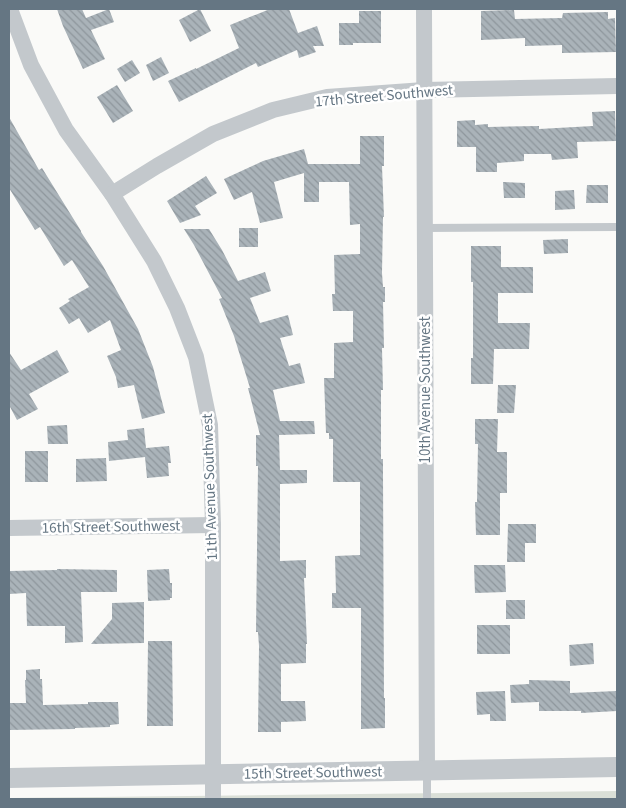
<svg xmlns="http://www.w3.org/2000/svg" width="626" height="808" viewBox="0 0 626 808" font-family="'Source Sans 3',sans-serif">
	<defs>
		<pattern id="building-back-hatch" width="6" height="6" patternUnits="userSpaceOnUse" patternTransform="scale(1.25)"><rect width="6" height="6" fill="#aab3b9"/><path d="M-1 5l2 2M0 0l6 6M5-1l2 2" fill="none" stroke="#8e969c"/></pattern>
	</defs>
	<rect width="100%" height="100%" fill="#fafaf8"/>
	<!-- green -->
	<path fill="#dadfd7" d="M617,791v8h-608v-1z"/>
	<!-- building -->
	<g fill="url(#building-back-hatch)">
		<path d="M57,9h25l4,9 23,-9 5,13 -23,8 14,29 -22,10 -20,-43z"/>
		<path d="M200,9l11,22 -21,11 -11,-22z"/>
		<path d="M270,9h19l9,24 19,-7 7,20h-11l3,6 -17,6 -2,-8 -39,17 -2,-4 -77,39 -11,-21 28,-13v1l43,-21 -9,-23z"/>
		<path d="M514,10l1,9 47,-1 1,-5 45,-1v7l7,-1 1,34 -54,1v-8l-37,1v-8l-44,2v-29z"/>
		<path d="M359,11h22v32h-28v2h-14v-22h20z"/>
		<path d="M161,57l8,16 -16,8 -7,-16z"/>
		<path d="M132,60l8,13 -15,9 -8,-13z"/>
		<path d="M117,85l16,26 -20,12 -16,-26z"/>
		<path d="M615,111l1,30 -39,1 1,16 -26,2 -1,-6h-27v7l-27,2v9h-21v-25h-19v-26l18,-1v5l13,-1v3l51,-1v3l54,-3 -1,-14z"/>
		<path d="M9,117l30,53 3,-2 39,63v1l22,34 35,63 15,38 12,46 -23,6 -8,-34 -16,3 -2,-11 -9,-21 14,-6 -11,-30 -22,13 -9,-15 -10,6 -10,-16 11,-7 -2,-2 21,-12 -17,-27 -8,6 -24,-39 -5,3 -26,-42z"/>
		<path d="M360,136h24v30h-2l2,51h-1l-1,56 1,14h2v15h-2l1,46h-2l1,42h-2v69h2v15l1,224h1v30l-24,1v-121h-29v-15h4l-1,-37 25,-1v-73h-27v-43h-4v-6h-3l-2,-55h10v-35l19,-1v-31h-20l-1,-17h3l-1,-39 26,-1v-30l-10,1 -1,-43h-30v20h-15v-29l-30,9 9,36 -23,5 -8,-31 -18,8 -10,-21 39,-18 41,-12 4,15h52z"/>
		<path d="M206,176l11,17 -22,13 6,9 -21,8 -13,-22z"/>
		<path d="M503,182l22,1v15h-21z"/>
		<path d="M587,185h21v18h-22z"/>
		<path d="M574,190l1,19 -20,1v-19z"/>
		<rect x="239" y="228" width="19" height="19"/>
		<path d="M184,229h25l13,21 16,31 27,-9 6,19 -21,7 10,25 28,-8 5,20 -13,3 9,28 11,-3 5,20 -32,7 7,31h34l1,13 -36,1 1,35h27v13l-27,1v77l26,-1v18h-2l3,66h-1v19l-25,1v37h24l1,20 -25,1v10h-23l1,-86 -1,-14h-2l2,-166h-2v-31h4l-12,-47h2l-16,-52 -15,-37 3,-1 -28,-53z"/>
		<path d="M568,239v14l-24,1 -1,-14z"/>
		<path d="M471,246h30v21h32v26h-35v30h32l-1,26h-35l-1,35h-22v-26h2v-76h-2z"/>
		<path d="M57,350l12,22 -40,22 9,15 -21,11 -8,-15v-53l12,18z"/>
		<path d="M498,385h18l-2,28h-17z"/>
		<path d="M475,419h23l-1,33h10v41h-7v42h-24l-1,-33h2l1,-58h-3z"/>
		<path d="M67,425l1,19h-20l-1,-18z"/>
		<path d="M144,428l2,20 23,-2 2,17h-3l1,13 -22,2 -2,-21 -36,4 -1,-19 20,-2 -1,-10z"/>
		<rect x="25" y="451" width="23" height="31"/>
		<path d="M106,458l1,23 -31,1v-23z"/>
		<path d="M508,524h28v19h-11v19h-18z"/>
		<path d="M474,565h31l1,27 -31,1z"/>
		<path d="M57,569l60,1v22h-36l2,50 -18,1v-17h-38l-1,-33 -17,1v-23l48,-1z"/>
		<path d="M169,569l1,14h2v15h-2v2l-22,1 -1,-31z"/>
		<rect x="506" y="600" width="19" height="19"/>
		<path d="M144,602v41l-53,1 21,-25v-16z"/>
		<rect x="477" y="625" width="33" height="29"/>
		<path d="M148,641h24l1,85h-26z"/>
		<path d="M593,643l1,21 -24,2 -1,-21z"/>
		<path d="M40,669v10h2l1,26 45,-1v-2h30l1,22 -9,1v2l-35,1v1l-66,1v-27h17l-1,-23h1v-10z"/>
		<path d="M529,680l41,1v12l47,-2v20l-36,2v-2h-42v-9l-28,1 -1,-18 19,-1z"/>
		<path d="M505,691l1,30h-16v-7l-13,1 -1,-23z"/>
	</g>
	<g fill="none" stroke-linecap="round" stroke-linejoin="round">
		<!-- service -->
		<g stroke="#c3c8cc" stroke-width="8">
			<path d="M425,228l192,-1"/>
			<path d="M427,772v27"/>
		</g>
		<!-- minor -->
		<g stroke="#c3c8cc" stroke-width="16">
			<path d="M10,9l21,56 35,65 46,64 42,67 23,47 19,49 14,68 3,100v274"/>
			<path d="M424,9l3,761"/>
			<path d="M112,194l45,-28 56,-32 60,-24 54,-13 97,-7 193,-4"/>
			<path d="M9,528l204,-3"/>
		</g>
		<!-- tertiary -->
		<path stroke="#c3c8cc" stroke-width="20" d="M9,778l608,-11"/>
	</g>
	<g text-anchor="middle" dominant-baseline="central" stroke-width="5" stroke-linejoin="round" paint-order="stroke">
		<!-- street labels -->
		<g font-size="15" fill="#657683" stroke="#fff">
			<text transform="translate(384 96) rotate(-5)">17th Street Southwest</text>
			<text transform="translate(425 390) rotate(-90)">10th Avenue Southwest</text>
			<text transform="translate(210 487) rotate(-92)">11th Avenue Southwest</text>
			<text transform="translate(111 527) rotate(-1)">16th Street Southwest</text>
			<text transform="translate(313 773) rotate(-1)">15th Street Southwest</text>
		</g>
	</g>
	<!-- border -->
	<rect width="626" height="808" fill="none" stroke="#657683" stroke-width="20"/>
</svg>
